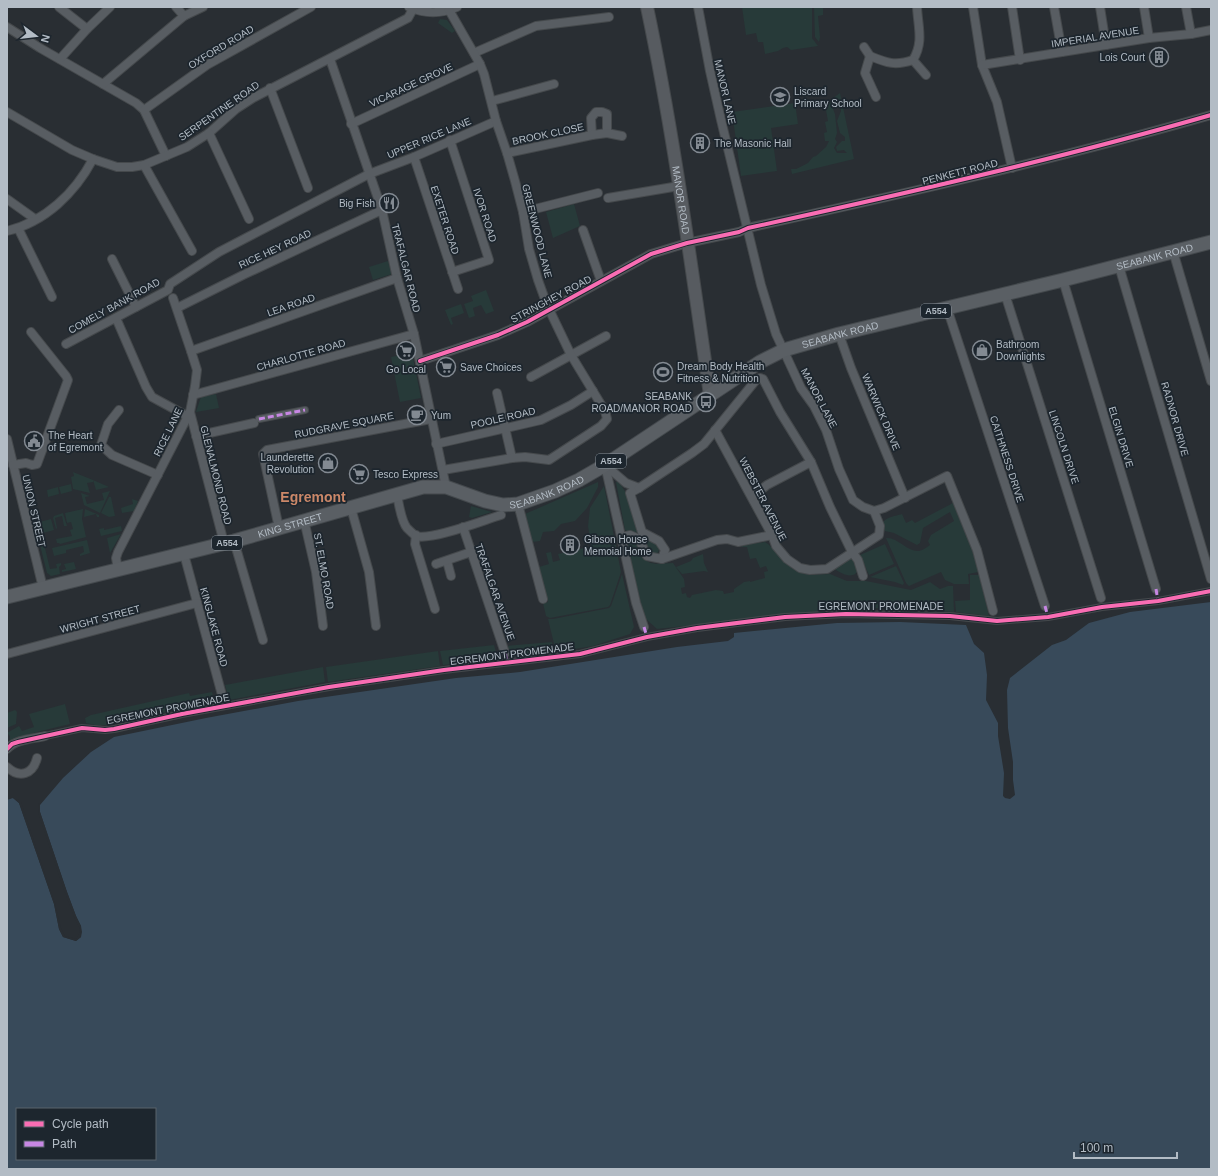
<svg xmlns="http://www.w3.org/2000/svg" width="1218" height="1176" viewBox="0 0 1218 1176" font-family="Helvetica,sans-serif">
	<rect width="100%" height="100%" fill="#292e33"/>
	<!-- green -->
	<g fill="#273a39">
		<path d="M742,7h70v31l6,8 -27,4 -4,-3 -4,1 -5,3 -13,3 -2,-12h-5l-2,-9 -10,2z"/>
		<path d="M814,7h9v8l-5,1 2,21 -1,5 -4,-5z"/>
		<path d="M440,19l7,1 8,11 -3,2 -14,-10z"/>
		<path d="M840,93l14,66 -62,15 -1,-5h5l12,-6 5,-6 3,-1 10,-9 3,-6h-4l-1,-8 3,-1 -2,-10 3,-1 -3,-16 5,-4 5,13 2,19 -2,6 2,3 -3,6 3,5h10l-3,-3 -7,1 -1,-4 6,-6h3v-4l-5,-4 -3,-12 4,-10 -1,-10h-7l-1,-2z"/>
		<path d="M795,103l3,21 -27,4 6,43 -36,5 -9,-64z"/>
		<path d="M574,204l6,22 -27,12 -7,-26z"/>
		<path d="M388,261l4,13 -19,6 -4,-13z"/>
		<path d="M486,290l8,21 -8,3 -5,-9 -8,3 2,8 -6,2 -5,-14 9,-3 -2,-5z"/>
		<path d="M461,304l3,9 -13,5 2,6 -2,1 -6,-15z"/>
		<path d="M412,353l9,45 -21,4 -9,-45z"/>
		<path d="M216,394l3,14 -23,4 5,-15z"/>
		<path d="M73,472l20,8v2l-6,1 3,10 -17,-4 -2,-12 3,-1z"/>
		<path d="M93,480l16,7 -13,3z"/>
		<path d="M598,482v5l-11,21 -12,13 -14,3 -7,7 -11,1 -3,9 -8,1 -7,-28z"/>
		<path d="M616,482h3l7,11 10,33 4,7 18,11 2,4 -3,6h-7l-21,-22 -4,-2z"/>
		<path d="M71,484l1,7 -11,3 -2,-7z"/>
		<path d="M604,486l17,86 -11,33 -2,2 -58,11 -4,-2 -3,-13 5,-1 -9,-35 10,-3 -3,-11 5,-1 2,10 7,-2 -2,-6 26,-6 1,5 7,-2 -4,-25 2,-18z"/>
		<path d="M58,487l1,7 -11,3 -1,-7z"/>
		<path d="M110,491l-10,22 -16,-8 -3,-12 9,3 -5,1 2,7 17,-4 -2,-7z"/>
		<path d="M109,497h2l4,19 -6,1 -8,-4z"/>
		<path d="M132,499l6,2 -4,10 -12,2 -1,-5 12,-4z"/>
		<path d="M953,503l20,50 5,19 -10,2 1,10h-15l-9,-4 -4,-8 -32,14 -3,-3 -20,-45c12,-1 21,14 33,13 4,-1 8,-4 11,-6l-2,-4 3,-6 23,-14 -4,-9 -27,16 -3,15 -3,2 -23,-12 -9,-2c-8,-13 8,-14 17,-17l4,9 6,-3 3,3z"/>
		<path d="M471,506l21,6 -20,6 -3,-1z"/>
		<path d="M83,509l-1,10 4,18 -26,7 -1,-1h-2l-1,-4 16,-3 -2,-6 3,-1 -2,-7 -4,1 -2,-10z"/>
		<path d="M85,509l14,6v2h-2l-1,-3 -12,3z"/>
		<path d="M63,513l4,13h-3l-2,-10 -7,2 2,10 -1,1 -3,-11 1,-2z"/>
		<path d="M51,519l3,11 -18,5 2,6 5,-1v2l-6,2 -5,-20z"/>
		<path d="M121,526l1,5 -21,5 -2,-7 5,-1v2z"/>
		<path d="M121,534l-11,19 -3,-15z"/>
		<path d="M87,540l3,13 -10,3v-2l4,-2 -1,-6 -17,4v3l-12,3 -2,-8z"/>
		<path d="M633,542l3,2c11,23 13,20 37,19l11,16 1,8 -4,1 1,6 4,-1 1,4 3,1 2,-3 24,-5 7,1 1,3 10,-2v-3l10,-7 6,-1v1l15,-4 -1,-6 4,-1 -2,-5 -6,2 -4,-10 -6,1 -3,-12h-5l-1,-2 24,-3 3,2 25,25 16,6 21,-1 17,7h19l45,9 19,-8 10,7 8,-3h5l1,26 -58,-3 -4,2 -5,-3h-4l-45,1 -181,20 -11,-10 -3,-6 -16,-69z"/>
		<path d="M44,544l6,25 7,-1 -1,-4 5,-1v2l-2,2 1,7 -9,2 -4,-3 -7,-28z"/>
		<path d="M885,544l9,20 -25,11 -9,-20z"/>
		<path d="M703,554l1,9 4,9 -4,-1 -22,3 -6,-7 15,-6 2,-3z"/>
		<path d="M852,558l3,1 3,11c-4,10 -17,4 -23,-1l4,-5z"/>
		<path d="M74,562l2,7 -14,3v-2l4,-1 -2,-5z"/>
		<path d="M896,566l8,17 -1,2 -8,-3 -25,-5z"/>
		<path d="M622,574l12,53 -4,7 -37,12 -37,6 -8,-33h5l56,-11 2,-2z"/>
		<path d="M970,575h9l10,41 -33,-4 -1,-11 15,-1z"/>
		<path d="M552,642l2,10 -43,5 -5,-11z"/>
		<path d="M494,645l4,14 -55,6 -3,-14z"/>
		<path d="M438,651l2,15 -112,16 -2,-15z"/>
		<path d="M323,667l2,15 -96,18 -4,-15z"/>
		<path d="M212,692l3,10 -110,23h-10l-9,-2 -1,-5 6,-3 98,-22 1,3z"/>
		<path d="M65,704l5,20 -33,8 -27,9v-5l-3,-3 12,-7 3,5 12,-4 -5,-13z"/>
		<path d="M15,710l2,2 -1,12 -9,4v-15z"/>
	</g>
	<!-- water -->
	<path fill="#384a5a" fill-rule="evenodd" d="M1211,602v567h-1204v-369l6,-2 6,5 35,101 5,25 4,8 13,4 5,-4v-11l-5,-10 -9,-24 -27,-80v-7l23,-27 28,-26 23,-15 92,-19 92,-17 158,-23 64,-6 157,-25 51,-6 6,-4v-4l103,-10 63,-1 66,3 8,19 10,9 3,22 -1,25 12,23v13l6,37 -1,23 2,2 5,1 5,-4 -2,-15v-18l-5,-34 -1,-38 3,-12 42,-33 14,-5 23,-17 41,-11zM17,1109h138v50h-138z"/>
	<!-- pier -->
	<path fill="#292e33" d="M14,797l7,5 34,101 6,25 4,8 11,3 4,-7 -1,-5 -5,-10 -9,-24 -27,-81 1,-9 1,2v7l27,80 9,24 5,10 1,6 -1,5 -5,4 -13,-4 -4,-8 -5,-25 -35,-101 -6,-5z"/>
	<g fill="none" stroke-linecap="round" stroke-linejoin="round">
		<!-- pedestrian casing -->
		<g stroke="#45494c" stroke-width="8">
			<g id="pedestrian">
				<path d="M259,419l46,-9"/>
				<path d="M45,736l37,-8 23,2 9,-1 68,-15 147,-27 115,-17 136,-16 67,-17 50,-9 88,-11 61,-3 104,2 47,5 51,-4 54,-10 56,-6 53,-10"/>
			</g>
		</g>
		<!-- minor casing -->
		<g stroke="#45494c" stroke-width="10">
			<g id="minor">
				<path d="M59,7l28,22"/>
				<path d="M176,7l8,9"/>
				<path d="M409,7c16,7 32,7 48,0"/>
				<path d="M698,7l12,64 11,49 40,165 15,49 25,54 13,18 12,24 13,39 14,31 10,7 11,4 10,-3 63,-32 30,74 16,61"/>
				<path d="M917,7c1,20 7,35 -4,53l13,15"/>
				<path d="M973,7l9,58 15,37 15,66"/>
				<path d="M1012,7l8,53"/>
				<path d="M1054,7l8,45"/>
				<path d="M1100,7l6,38"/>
				<path d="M1144,7l5,31"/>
				<path d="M1186,7l5,27"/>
				<path d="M7,27l33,21 96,55 8,7 22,46"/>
				<path d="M864,47l6,9"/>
				<path d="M474,53l62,-27 73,-9"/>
				<path d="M60,59l27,-30 23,-22"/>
				<path d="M330,59l52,151 15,68 17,56 32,153"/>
				<path d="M982,65l167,-27 42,-4 20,-4"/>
				<path d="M103,84l81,-68 19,-9"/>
				<path d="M270,88l38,100"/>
				<path d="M876,97l-11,-24 5,-17c17,7 25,10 43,4"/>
				<path d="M492,101l62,-17"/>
				<path d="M144,110l63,-45 104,-58"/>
				<path d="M7,112l65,38 21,9 24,8h15l12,-2 43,-18 22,-14 27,-24 17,-11 155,-80 5,-9"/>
				<path d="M351,124l129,-60"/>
				<path d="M209,133l40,86"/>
				<path d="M592,135l-1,-17 5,-6h6l5,2v19"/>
				<path d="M450,140l39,120 -37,12"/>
				<path d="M507,153l85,-18 15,-2 15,3"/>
				<path d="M414,157l44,132"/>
				<path d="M144,165l48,86"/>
				<path d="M608,198l71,-12"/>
				<path d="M7,199l28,20"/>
				<path d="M523,212l75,-19"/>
				<path d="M18,228l34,69"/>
				<path d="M583,230l18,51"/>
				<path d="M7,231c38,-9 68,-38 86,-72"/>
				<path d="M1173,251l38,130"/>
				<path d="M112,259l24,48"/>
				<path d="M1119,266l92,313"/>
				<path d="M1063,280l93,309"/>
				<path d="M1005,294l96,304"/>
				<path d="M177,308l66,-33 139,-65"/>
				<path d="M947,308l98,298"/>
				<path d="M116,318l30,69 6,10 35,19"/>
				<path d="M839,334l12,34 54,130"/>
				<path d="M66,344l102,-54 2,-6 49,-32 150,-78 45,-17 82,-36"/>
				<path d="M191,351l206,-73"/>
				<path d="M420,361l78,-26 29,-13 124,-68 36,-11 52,-11 9,-4c155,-34 310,-69 463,-113"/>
				<path d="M531,377l75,-41"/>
				<path d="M497,393l15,65"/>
				<path d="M193,395l221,-61"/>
				<path d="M119,410l-11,14 -7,21 11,10 46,20"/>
				<path d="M190,412l34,131"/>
				<path d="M715,430l57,105 4,11 11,13 13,9 10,2 17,-1 52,-34 1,-9 -6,-15"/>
				<path d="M196,436l58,-13"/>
				<path d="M7,439l36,149"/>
				<path d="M436,444l105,-24 30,-15 22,-14"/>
				<path d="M13,465l13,-2 6,2 5,-1 31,-84 -2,-4 -35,-44"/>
				<path d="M605,465l31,138 8,24"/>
				<path d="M605,465l21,18 13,5 -9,5 12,39 17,9 6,9 -3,9"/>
				<path d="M443,470l69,-12 13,-1 24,3 52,-34 6,-7 -2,-8 -34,-56 -24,-50 -9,-25 -9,-31 -6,-37 -8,-31 -8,-28 -11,-32 -12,-47 -4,-10 -31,-54"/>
				<path d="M639,488l53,-35 12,-9 52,-64 4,-2 3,1 17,33 31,50 19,45 22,45 6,8 5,16"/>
				<path d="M397,495c2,9 4,26 10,33 2,2 6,6 9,8 15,5 68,-16 85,-21"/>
				<path d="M752,497l15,-12 44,-23"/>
				<path d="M518,504l25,95"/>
				<path d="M351,508l18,64 7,54"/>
				<path d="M304,520l12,52 7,54"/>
				<path d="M463,527l42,126"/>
				<path d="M279,528l-16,-74 4,-4 164,-31"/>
				<path d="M416,535l-1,9 20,65"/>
				<path d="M622,537l8,-2 9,4 8,17 15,3 55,-19 10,-1 11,3 34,-7"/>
				<path d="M234,541l29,99"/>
				<path d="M184,554l38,141"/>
				<path d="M447,561l4,15"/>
				<path d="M436,564l35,-12"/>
				<path d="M118,569l-2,-11 2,-6 72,-140 5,-26 2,-16 -6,-19 -18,-53"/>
				<path d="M7,654l190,-51"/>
				<path d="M7,749c9,-10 26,-10 38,-13"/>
				<path d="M7,767c13,12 26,7 30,-9"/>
			</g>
		</g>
		<!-- secondary casing -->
		<g stroke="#45494c" stroke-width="14">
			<g id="secondary">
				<path id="s1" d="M647,7c27,128 44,258 63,388"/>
			</g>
		</g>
		<!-- primary casing -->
		<g stroke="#44494d" stroke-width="15">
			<g id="primary">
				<path id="s2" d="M7,597l227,-56 189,-54h23l39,14 18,4 15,-1 37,-13 24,-11 26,-15 155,-103 24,-12 55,-16 224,-54 148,-38"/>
			</g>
		</g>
		<!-- pedestrian -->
		<use href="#pedestrian" stroke="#585d62" stroke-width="6"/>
		<!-- minor -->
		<use href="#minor" stroke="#585d62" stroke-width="8"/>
		<!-- secondary -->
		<use href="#secondary" stroke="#575b60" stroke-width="12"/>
		<!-- primary -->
		<use href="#primary" stroke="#5a5f64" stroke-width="13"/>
		<!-- quiet -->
		<g stroke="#c787e3" stroke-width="3" stroke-dasharray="6 3" stroke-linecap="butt">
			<path d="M259,419l46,-9"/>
			<path d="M1156,589l2,12"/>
			<path d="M1045,606l3,11"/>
			<path d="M644,627l3,10"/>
			<path d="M505,653l2,10"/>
			<path d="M222,695l3,11"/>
		</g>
		<!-- cycleway casing -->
		<g stroke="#1d262e" stroke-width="6">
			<g id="cycleway">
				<path d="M420,361l78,-26 29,-13 124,-68 36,-11 52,-11 9,-4c155,-34 310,-69 463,-113"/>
				<path d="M7,749l5,-5 6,-2 64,-14 23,2 9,-1 68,-15 147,-27 115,-17 136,-16 67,-17 50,-9 88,-11 61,-3 104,2 47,5 51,-4 54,-10 56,-6 53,-10"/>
			</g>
		</g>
		<!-- cycleway -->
		<use href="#cycleway" stroke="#f96db3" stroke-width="4"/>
	</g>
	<!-- icons -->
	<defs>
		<g id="building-ring" transform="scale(1)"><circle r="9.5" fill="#1d262e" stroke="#838a92" stroke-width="1.5"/><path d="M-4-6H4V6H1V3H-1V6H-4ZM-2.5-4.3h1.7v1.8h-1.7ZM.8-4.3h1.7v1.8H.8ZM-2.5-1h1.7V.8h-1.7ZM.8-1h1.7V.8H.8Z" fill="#838a92"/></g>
		<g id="school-ring" transform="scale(1)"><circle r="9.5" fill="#1d262e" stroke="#838a92" stroke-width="1.5"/><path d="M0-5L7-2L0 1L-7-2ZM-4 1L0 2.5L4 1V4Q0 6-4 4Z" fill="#838a92"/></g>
		<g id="restaurant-ring" transform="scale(1)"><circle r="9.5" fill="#1d262e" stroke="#838a92" stroke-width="1.5"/><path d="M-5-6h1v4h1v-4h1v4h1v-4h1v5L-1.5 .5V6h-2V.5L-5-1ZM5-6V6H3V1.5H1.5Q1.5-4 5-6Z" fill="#838a92"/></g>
		<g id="shop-ring" transform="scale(1)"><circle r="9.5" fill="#1d262e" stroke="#838a92" stroke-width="1.5"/><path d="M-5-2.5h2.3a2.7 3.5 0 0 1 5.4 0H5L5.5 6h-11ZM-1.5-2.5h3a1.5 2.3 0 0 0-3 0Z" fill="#838a92"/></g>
		<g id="supermarket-ring" transform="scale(1)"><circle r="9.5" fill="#1d262e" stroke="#838a92" stroke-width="1.5"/><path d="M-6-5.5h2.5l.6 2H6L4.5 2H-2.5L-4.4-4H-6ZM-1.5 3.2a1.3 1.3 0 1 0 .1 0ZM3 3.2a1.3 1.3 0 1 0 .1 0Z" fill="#838a92"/></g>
		<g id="stadium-ring" transform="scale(1)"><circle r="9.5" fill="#1d262e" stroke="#838a92" stroke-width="1.5"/><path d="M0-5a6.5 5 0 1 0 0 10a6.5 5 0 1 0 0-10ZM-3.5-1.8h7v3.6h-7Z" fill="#838a92"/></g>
		<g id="bus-ring" transform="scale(1)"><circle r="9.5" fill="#1d262e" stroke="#838a92" stroke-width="1.5"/><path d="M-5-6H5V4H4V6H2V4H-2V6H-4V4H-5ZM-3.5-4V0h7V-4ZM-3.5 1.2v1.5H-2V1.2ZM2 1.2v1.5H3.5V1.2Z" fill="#838a92"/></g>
		<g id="cafe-ring" transform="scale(1)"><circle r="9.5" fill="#1d262e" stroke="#838a92" stroke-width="1.5"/><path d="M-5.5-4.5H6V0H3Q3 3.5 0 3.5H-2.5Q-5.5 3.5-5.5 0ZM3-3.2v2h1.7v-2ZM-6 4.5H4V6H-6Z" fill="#838a92"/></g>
		<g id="civic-ring" transform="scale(1)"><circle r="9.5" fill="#1d262e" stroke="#838a92" stroke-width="1.5"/><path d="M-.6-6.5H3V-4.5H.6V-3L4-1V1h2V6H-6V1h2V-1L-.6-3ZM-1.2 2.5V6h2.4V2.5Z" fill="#838a92"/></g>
	</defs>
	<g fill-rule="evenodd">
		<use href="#building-ring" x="1159" y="57"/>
		<use href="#school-ring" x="780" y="97"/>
		<use href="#building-ring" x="700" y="143"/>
		<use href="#restaurant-ring" x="389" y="203"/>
		<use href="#shop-ring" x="982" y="350"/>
		<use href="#supermarket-ring" x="406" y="351"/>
		<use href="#supermarket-ring" x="446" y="367"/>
		<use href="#stadium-ring" x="663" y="372"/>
		<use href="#bus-ring" x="706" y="402"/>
		<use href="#cafe-ring" x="417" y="415"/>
		<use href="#civic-ring" x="34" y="441"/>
		<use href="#shop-ring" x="328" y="463"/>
		<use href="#supermarket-ring" x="359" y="474"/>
		<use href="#building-ring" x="570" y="545"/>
	</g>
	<g text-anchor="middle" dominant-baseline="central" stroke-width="3.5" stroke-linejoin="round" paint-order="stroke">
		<!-- shield labels -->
		<g fill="#1d262e" stroke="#868f98" stroke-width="1">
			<rect x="921" y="304" width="30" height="14" rx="3"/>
			<rect x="596" y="454" width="30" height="14" rx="3"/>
			<rect x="212" y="536" width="30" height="14" rx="3"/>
		</g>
		<g font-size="9" font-weight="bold" fill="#b3bcc5">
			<text x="936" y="311">A554</text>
			<text x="611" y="461">A554</text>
			<text x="227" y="543">A554</text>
		</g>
		<!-- street labels -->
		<g font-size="10" fill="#b3bcc5" stroke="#1d262e">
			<text transform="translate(1095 37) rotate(-9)">IMPERIAL AVENUE</text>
			<text transform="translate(221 47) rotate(-31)">OXFORD ROAD</text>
			<text transform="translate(411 85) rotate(-25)">VICARAGE GROVE</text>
			<text transform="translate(725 92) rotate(77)">MANOR LANE</text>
			<text transform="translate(219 111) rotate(-35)">SERPENTINE ROAD</text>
			<text transform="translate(548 134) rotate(-12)">BROOK CLOSE</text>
			<text transform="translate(429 138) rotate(-23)">UPPER RICE LANE</text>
			<text transform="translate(960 172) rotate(-14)">PENKETT ROAD</text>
			<text stroke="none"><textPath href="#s1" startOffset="196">MANOR ROAD</textPath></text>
			<text transform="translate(485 215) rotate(72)">IVOR ROAD</text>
			<text transform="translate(445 220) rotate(72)">EXETER ROAD</text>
			<text transform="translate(537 231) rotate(76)">GREENWOOD LANE</text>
			<text transform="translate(275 249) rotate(-25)">RICE HEY ROAD</text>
			<text stroke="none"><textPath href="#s2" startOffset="1219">SEABANK ROAD</textPath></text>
			<text transform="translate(406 268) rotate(76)">TRAFALGAR ROAD</text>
			<text transform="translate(551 299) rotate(-28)">STRINGHEY ROAD</text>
			<text transform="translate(291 305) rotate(-19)">LEA ROAD</text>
			<text transform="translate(114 306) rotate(-29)">COMELY BANK ROAD</text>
			<text stroke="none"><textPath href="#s2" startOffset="895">SEABANK ROAD</textPath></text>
			<text transform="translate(301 355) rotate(-16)">CHARLOTTE ROAD</text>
			<text transform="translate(819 398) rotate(62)">MANOR LANE</text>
			<text transform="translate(881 412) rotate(67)">WARWICK DRIVE</text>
			<text transform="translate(503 418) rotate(-13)">POOLE ROAD</text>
			<text transform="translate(1175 419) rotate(74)">RADNOR DRIVE</text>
			<text transform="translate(344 425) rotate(-11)">RUDGRAVE SQUARE</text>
			<text transform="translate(168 432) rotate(-64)">RICE LANE</text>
			<text transform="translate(1121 437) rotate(73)">ELGIN DRIVE</text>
			<text transform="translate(1064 447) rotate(72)">LINCOLN DRIVE</text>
			<text transform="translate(1007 459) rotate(72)">CAITHNESS DRIVE</text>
			<text transform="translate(216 475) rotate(76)">GLENALMOND ROAD</text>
			<text stroke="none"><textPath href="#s2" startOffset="559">SEABANK ROAD</textPath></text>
			<text transform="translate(763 499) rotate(63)">WEBSTER AVENUE</text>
			<text transform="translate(34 511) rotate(77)">UNION STREET</text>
			<text stroke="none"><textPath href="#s2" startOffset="292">KING STREET</textPath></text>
			<text transform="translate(324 571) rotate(80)">ST. ELMO ROAD</text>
			<text transform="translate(495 592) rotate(71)">TRAFALGAR AVENUE</text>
			<text x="881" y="606">EGREMONT PROMENADE</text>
			<text transform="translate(100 619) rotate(-15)">WRIGHT STREET</text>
			<text transform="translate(214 627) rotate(75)">KINGLAKE ROAD</text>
			<text transform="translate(512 654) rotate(-7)">EGREMONT PROMENADE</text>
			<text transform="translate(168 709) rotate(-11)">EGREMONT PROMENADE</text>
		</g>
		<!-- poi labels -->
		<g font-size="10" fill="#b3bcc5" stroke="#1d262e" text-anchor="start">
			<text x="1145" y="57" text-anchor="end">Lois Court</text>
			<text x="794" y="91">Liscard<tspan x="794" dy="12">Primary School</tspan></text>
			<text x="714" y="143">The Masonic Hall</text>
			<text x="375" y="203" text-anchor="end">Big Fish</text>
			<text x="996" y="344">Bathroom<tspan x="996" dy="12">Downlights</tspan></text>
			<text x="677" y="366">Dream Body Health<tspan x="677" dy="12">Fitness &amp; Nutrition</tspan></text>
			<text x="460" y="367">Save Choices</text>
			<text x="406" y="369" text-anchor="middle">Go Local</text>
			<text x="692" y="396" text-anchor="end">SEABANK<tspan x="692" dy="12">ROAD/MANOR ROAD</tspan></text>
			<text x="431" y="415">Yum</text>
			<text x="48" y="435">The Heart<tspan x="48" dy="12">of Egremont</tspan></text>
			<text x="314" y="457" text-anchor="end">Launderette<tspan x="314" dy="12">Revolution</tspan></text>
			<text x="373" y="474">Tesco Express</text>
			<text x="584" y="539">Gibson House<tspan x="584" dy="12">Memoial Home</tspan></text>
		</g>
		<!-- district labels -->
		<g font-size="14" font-weight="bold" fill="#ca8768" stroke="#1d262e">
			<text x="313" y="497">Egremont</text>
		</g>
	</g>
	<!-- border -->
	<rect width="1218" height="1176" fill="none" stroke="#b3bcc5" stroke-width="16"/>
	<!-- legend -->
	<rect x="16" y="1108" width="140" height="52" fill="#1d262e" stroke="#59626a"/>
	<rect x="24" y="1121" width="20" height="6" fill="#f96db3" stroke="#59626a"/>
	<text x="52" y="1128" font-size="12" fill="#b3bcc5">Cycle path</text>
	<rect x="24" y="1141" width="20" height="6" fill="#c787e3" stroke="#59626a"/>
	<text x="52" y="1148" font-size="12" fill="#b3bcc5">Path</text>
	<!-- north arrow -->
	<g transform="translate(36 36) rotate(105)" stroke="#1d262e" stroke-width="3" paint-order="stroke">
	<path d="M0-3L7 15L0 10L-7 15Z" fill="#b3bcc5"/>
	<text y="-6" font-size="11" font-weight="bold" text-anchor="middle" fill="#b3bcc5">N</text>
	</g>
	<!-- scale -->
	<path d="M1074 1152v6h103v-6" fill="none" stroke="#b3bcc5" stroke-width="2"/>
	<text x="1080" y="1152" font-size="12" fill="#b3bcc5" stroke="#1d262e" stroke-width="3" paint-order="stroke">100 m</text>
</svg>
